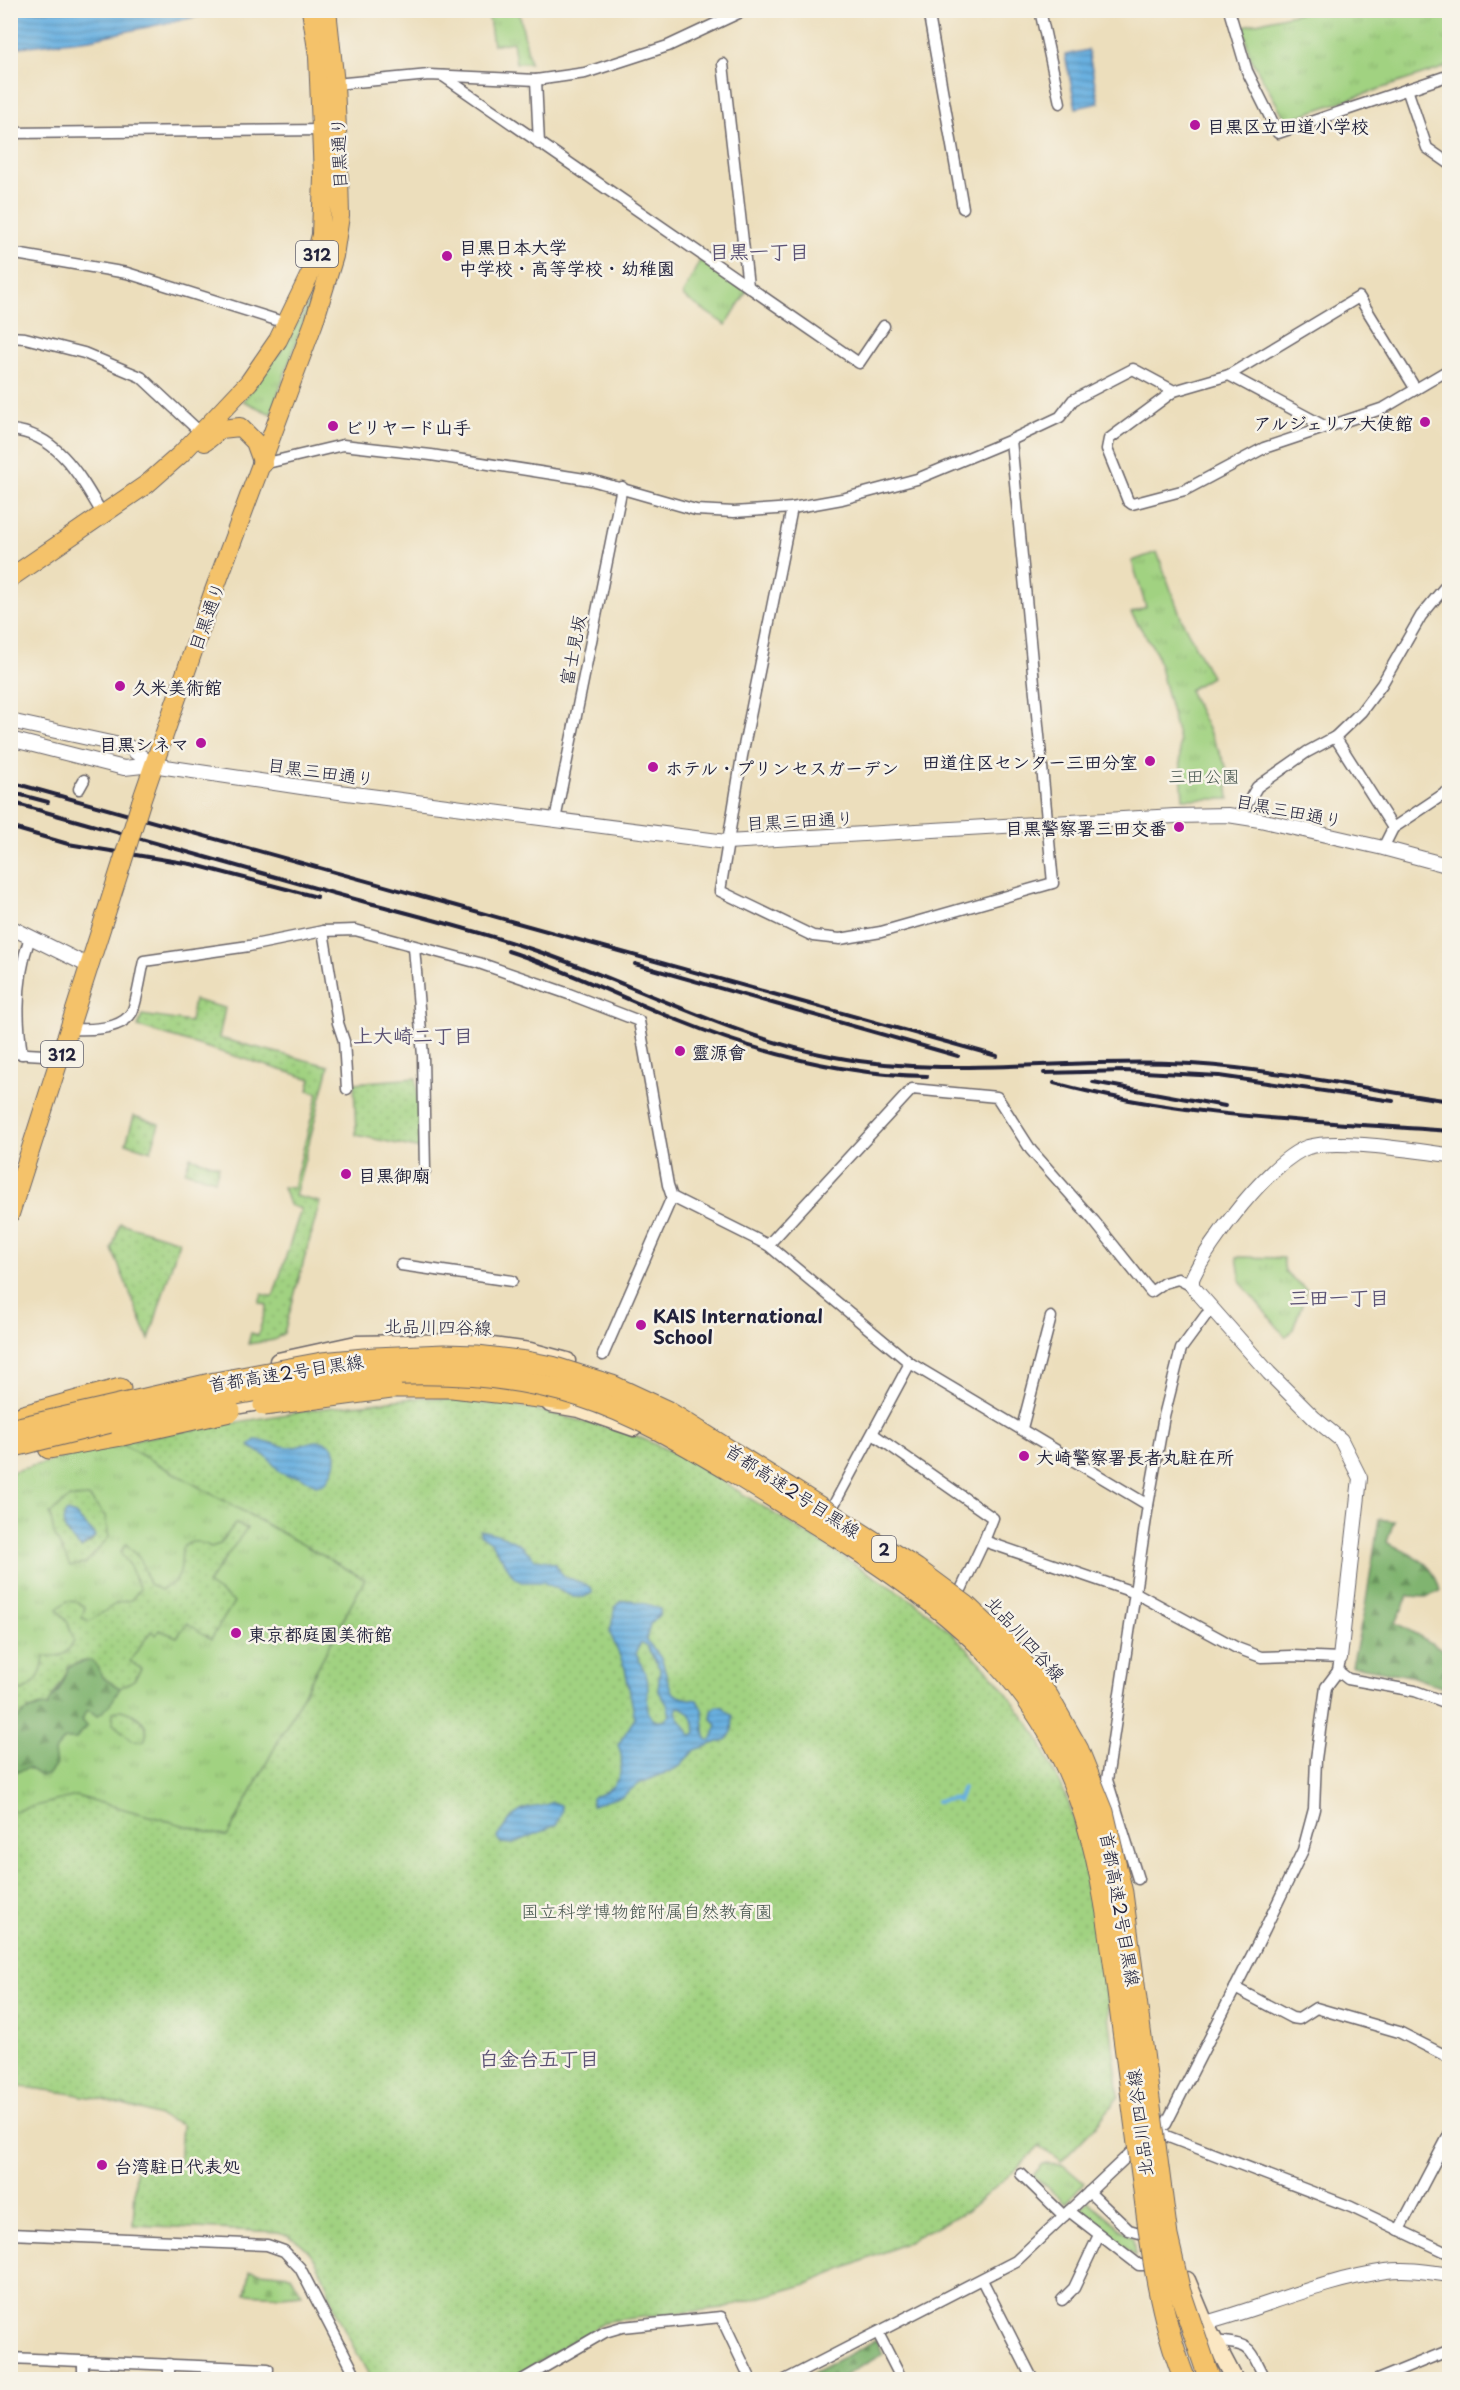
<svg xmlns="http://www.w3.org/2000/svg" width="1460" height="2390" viewBox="0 0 1460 2390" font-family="'Playpen Sans','Klee One',sans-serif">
	<defs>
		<pattern id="grass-tufts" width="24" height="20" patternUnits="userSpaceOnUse" patternTransform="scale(1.5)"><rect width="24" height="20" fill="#a1d281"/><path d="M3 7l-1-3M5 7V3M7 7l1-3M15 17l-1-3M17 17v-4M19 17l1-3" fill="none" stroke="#8ab470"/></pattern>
		<pattern id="forest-firs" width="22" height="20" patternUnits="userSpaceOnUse" patternTransform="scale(1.5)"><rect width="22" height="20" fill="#80b46f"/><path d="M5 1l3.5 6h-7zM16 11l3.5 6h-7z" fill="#68925c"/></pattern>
		<pattern id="cemetery-stones" width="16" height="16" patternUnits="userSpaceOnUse" patternTransform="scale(1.5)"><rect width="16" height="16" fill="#a1d281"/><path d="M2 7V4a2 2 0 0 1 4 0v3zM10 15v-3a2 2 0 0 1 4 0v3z" fill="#8ab470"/></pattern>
		<pattern id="garden-dots" width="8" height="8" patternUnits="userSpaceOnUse" patternTransform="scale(1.5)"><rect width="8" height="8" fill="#a1d281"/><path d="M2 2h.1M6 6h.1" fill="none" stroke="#8ab470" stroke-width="1.8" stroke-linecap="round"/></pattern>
		<pattern id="water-rules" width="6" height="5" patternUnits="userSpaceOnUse" patternTransform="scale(1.5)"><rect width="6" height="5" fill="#69b0e0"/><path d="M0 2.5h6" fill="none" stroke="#568fb7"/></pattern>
	</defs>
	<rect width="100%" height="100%" fill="#f7f3e8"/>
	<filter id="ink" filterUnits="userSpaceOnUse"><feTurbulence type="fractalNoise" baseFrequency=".0167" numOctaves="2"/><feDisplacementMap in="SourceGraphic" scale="12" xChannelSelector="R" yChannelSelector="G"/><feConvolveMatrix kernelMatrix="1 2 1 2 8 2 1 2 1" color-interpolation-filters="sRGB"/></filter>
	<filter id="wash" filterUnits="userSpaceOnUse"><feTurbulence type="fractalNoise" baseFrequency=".008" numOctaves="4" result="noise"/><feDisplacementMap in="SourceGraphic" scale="24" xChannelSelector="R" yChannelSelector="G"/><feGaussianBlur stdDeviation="1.35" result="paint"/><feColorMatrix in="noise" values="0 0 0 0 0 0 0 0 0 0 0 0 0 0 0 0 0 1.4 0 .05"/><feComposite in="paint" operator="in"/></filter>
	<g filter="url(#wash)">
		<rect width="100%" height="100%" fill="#ecdebc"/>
		<!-- grass -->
		<g fill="url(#grass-tufts)" stroke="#627a5e" stroke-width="1.5">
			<path d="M488,11h31l11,52h-14l-3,-21 -20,3z"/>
			<path d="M1306,11h143v55l-163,54 -37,-65 -5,-29z"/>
			<path d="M700,260l47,31 -21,34 -42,-28 -1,-3z"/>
			<path d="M324,263l-53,151 -28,-13 43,-58 16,-27z"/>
			<path d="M1157,552l25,68 29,57 -22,13 37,76 3,33h-46l-4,-59 -23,-88 -25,-39 15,-6 -14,-46z"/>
			<path d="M1237,1257l46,1 2,14 22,18 -14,39 -7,8 -45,-54z"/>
			<path d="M118,1442l247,137 -138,258 -216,-25v-340z"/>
			<path d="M1043,2164l20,1 21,18 -18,21 -33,-29z"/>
			<path d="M1088,2201l45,38 2,17 -58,-44z"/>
		</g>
		<!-- forest -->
		<g fill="url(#forest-firs)" stroke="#516b55" stroke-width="1.5">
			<path d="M1379,1519l15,2 -7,21c26,15 46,17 53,49l-14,6 -18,-1 -12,27 53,30v37l-38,-14 -59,-10 13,-59z"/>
			<path d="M91,1660l8,8 3,9 18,11c-6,11 -12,22 -23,28l-7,-5h-4l-4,9 5,6 -11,13h-11l-11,13 2,13 -8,10 -7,1 -13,-8 -17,6 -1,-57 7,2c8,-8 14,-9 25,-13 14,-6 24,-26 26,-40z"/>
			<path d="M876,2340l7,14 -44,25h-22l-4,-6z"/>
		</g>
		<!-- cemetery -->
		<path fill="url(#cemetery-stones)" stroke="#627a5e" stroke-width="1.5" d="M250,2271l41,4 11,19 -20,2 -36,-2z"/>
		<!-- garden -->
		<g fill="url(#garden-dots)" stroke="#627a5e" stroke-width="1.5" fill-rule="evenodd">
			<path d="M194,1000l31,8 -6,30 110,28 -34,130 25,6 -36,131 -10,7 -26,4 3,-11 7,2 9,-30 -8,-3 3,-8 11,3 28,-88 -12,-4 -6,-18 10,1 25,-95 -10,-3 3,-11 -173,-52 4,-12 48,7z"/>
			<path d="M416,1078l5,71 -65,-14 -2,-52z"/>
			<path d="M134,1116l25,8 -8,27 -25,-8z"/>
			<path d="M190,1157l29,9 -4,14 -30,-9z"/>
			<path d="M120,1223l59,18 -30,99 -37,-91z"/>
			<path d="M424,1397l105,11 101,25 57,26 228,143 39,33 44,46 39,54 32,69 17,64 18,105 15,123 -24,31 -34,35 -22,-16 -18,19 -54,46 -73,37 -87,36 -84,24 -116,13 -97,58h-139c-10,-19 -21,-37 -30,-57 -16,-34 -20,-79 -63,-90l-145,-7 3,-57 43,-5 3,-38c-52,-22 -115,-34 -171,-39l-1,-274 66,-16 151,41 138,-258 -247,-137 199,-33z"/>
			<path d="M89,1497l16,19 4,21 -24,27 -15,2 -16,-32 -4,-20 19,-16zM80,1520l14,14 -2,8 -11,6 -15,-16z"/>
			<path d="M235,1524l12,4 -40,56 27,18 -23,37 -24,-16 -10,14 -18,-7 -3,5 -5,-4 -21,30 11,8 -7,11 -14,8 -18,-11 -3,-9 -8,-8 -11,2 -12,5c-3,16 -16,25 -20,40 -12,-4 -23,4 -31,12l-6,-2v-34l4,6 7,2c15,-7 21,-18 22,-35 17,1 22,1 30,-16l-6,-17 -11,-14 10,-8 11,1 7,5 -3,11 8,3 27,-18 14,-3 9,-11 -11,-25 -9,-11 6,-9 15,16 8,24 12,6c24,-12 19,-18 21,-42 10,-9 18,-7 29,-1l9,-3z"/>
			<path d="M121,1710c15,4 32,14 23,31l-12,-1 -19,-16v-12z"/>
		</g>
		<!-- water -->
		<g fill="url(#water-rules)" stroke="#46698e" stroke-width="1.5" fill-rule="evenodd">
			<path d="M10,11l1,-1 213,1 -134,28 -79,9z"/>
			<path d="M1088,50l11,53 -23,5 -11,-53z"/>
			<path d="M255,1440c13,0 25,8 38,7 8,0 15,-5 23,-6 28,-1 22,28 9,42l-9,2 -17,-9h-11l-7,-3 -14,-16 -18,-11z"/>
			<path d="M66,1512l9,3 19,19 1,3 -14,11c-9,-10 -24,-20 -15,-36z"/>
			<path d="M480,1530c21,4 41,11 54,29l10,1 11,4 7,11 26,11 4,3v4l-8,4h-11l-30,-15h-22l-7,-5 -23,-35 -11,-8z"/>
			<path d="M631,1600c10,4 21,4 29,9v5l-10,10 -4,16c6,7 14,14 17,23 9,27 2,34 35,37 9,15 3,25 8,39l5,2 6,-16 -6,-8 1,-6 4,-5 7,1 10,9 -1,16 -5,7 -32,11 -18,18 -39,16 -15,12 -31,9v-7c5,-3 13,-5 17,-9 14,-9 15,-31 9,-44l17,-27 -10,-50 -15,-35 5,-26 6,-6zM641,1643l5,2 14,24 -2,21 9,14 3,11 -6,6c-4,0 -10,1 -13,-4 -7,-9 -1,-28 -4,-39 -2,-10 -10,-17 -11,-27zM678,1707c13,1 16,14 18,25l-3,3 -4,-1c-3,-9 -11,-14 -13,-23z"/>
			<path d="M552,1802l9,3 1,7 -6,13 -43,19 -12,-1 -3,-6c7,-12 16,-26 31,-29 9,-2 14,0 23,-6z"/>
		</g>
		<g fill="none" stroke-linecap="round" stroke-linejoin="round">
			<!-- stream -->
			<path stroke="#69b0e0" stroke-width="4" d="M937,1801l17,-2 4,2 5,-13"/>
		</g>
	</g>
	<g filter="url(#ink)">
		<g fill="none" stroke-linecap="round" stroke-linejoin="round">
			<!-- minor casing -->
			<g stroke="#696468" stroke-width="13">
				<g id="minor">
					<path d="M928,10l35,198"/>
					<path d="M1040,10l20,93"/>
					<path d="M1229,10l18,61 31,62 172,-58"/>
					<path d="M723,64l25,222"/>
					<path d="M443,76l416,287 25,-37"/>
					<path d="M536,80l3,64"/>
					<path d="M335,84l94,-9 107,5 49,-7 83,-27 77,-36"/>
					<path d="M1407,89l20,59 23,16"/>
					<path d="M10,133l315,-3"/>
					<path d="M10,253l117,20 159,50"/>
					<path d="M10,337l15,1 59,15 57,24 60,56"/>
					<path d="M1229,375l130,-78 56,91"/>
					<path d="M1324,426l-95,-51 -55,16 -65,48 -2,10 21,52 4,3 53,-14 79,-42 120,-40 66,-39"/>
					<path d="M10,430c48,3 71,48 93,85"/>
					<path d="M263,464l80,-19 88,10 160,25 105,30 38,2 58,-4 50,-9 75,-20 94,-39 49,-23 13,-17 60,-31 41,22"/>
					<path d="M792,508l-50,248 -22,135 93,45 27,3 41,-7 172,-49 -42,-443"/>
					<path d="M1335,737l58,91"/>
					<path d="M79,789l5,-9"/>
					<path d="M1240,816l17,-29 50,-35 28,-15 26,-25 21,-28 39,-68 29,-35"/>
					<path d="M555,820l67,-333"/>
					<path d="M1383,848l10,-20 57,-38"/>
					<path d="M323,931l15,92 6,18 3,48"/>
					<path d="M414,947l9,109 2,115"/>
					<path d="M70,1029c18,1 52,1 62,-17 5,-10 9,-39 12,-51l105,-15 74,-15 32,-1 124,33 90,31 70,27 29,164 4,12"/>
					<path d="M10,1053l51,3"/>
					<path d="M22,1054c-6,-39 -5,-80 8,-117"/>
					<path d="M768,1245l144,-156 85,8 34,53 63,71 57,71 13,-9 14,-4 14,7"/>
					<path d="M401,1265l111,16"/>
					<path d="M603,1355l69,-158 96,48 142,118 238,142"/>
					<path d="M1022,1428l29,-111"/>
					<path d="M873,1434l120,84 -9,23"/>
					<path d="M831,1510l79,-147"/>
					<path d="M959,1594l25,-53 152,52 101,55 24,9 30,-1 49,2 -2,13 10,8 67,12 35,13"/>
					<path d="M1138,1879l-31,-99 41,-275 16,-89 17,-67 25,-34 6,-5"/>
					<path d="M1235,1988l57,30 7,1 17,-11 83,24 51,26"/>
					<path d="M1154,2133l12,-9 92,-181 45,-93 11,-41 2,-50 10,-72 12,-16"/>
					<path d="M1161,2134l190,73 99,47"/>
					<path d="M1021,2174l43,42"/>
					<path d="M1089,2192l40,38 14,4"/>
					<path d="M1069,2211l70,54h9"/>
					<path d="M1399,2230l51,-97"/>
					<path d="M10,2234l257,11 17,6 16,17 58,112"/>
					<path d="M982,2280l51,100"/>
					<path d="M1062,2300l12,-12 25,-53"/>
					<path d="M878,2333l24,47"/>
					<path d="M1214,2341c40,4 34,5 52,39"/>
					<path d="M10,2358l258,11 -1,11"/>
					<path d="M83,2361v19"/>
					<path d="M169,2380v-16"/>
					<path d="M522,2380l83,-48 17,-5 99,-10 30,63"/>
					<path d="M785,2380l231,-119 123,-116"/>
					<path d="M1377,2380l73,-30"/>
				</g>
			</g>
			<!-- tertiary casing -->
			<g stroke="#696468" stroke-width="16">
				<g id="tertiary">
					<path d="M10,721l119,26 23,18"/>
					<path d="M10,739l114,29 28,-3 156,23 418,54 449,-26 53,-1 32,5 123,28 67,18"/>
					<path d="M10,927l81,40"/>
					<path d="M1340,1658l20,-180 -19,-38 -27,-22 -45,-45 -77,-87v-7c15,-35 80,-120 116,-132 30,-9 108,4 142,8"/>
					<path d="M1205,2323c60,-16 118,-43 181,-52 21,-3 43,1 64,4"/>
				</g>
			</g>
			<!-- secondary casing -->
			<g stroke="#696468" stroke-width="19">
				<g id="secondary">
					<path d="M278,1361l78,-17 107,-2 67,9 37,10"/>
					<path d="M550,1404l29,5 55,19"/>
					<path d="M216,1409l61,-10"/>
					<path d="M1187,2280l18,43 30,57"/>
				</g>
			</g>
			<!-- primary casing -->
			<g stroke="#696468" stroke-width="20">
				<g id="primary">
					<path d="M205,442l16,-13 19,-2 15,15 8,22"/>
					<path d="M10,578l137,-94 34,-30 68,-72 29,-42 34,-70 9,-35 2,-58 -5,-121 -7,-46"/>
					<path d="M141,802l71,-206 102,-274 20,-66 6,-40 -1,-40 -4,-92 -8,-74"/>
					<path d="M10,1214l112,-351"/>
				</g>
			</g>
			<!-- motorway casing -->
			<g stroke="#696468" stroke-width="23">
				<g id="motorway">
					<path d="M397,1387h55l112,13"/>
					<path d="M23,1416l97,-27"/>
					<path d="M49,1448l73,-13"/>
				</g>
			</g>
			<!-- minor -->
			<use href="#minor" stroke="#fff" stroke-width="10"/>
			<!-- tertiary -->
			<use href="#tertiary" stroke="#fff" stroke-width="14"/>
			<!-- secondary -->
			<use href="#secondary" stroke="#fbe7c3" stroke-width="16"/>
			<!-- primary -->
			<use href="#primary" stroke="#f4c26a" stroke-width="18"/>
			<!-- motorway -->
			<use href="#motorway" stroke="#f4c26a" stroke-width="21"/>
			<!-- rail -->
			<g stroke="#22223b" stroke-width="4">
				<path d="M10,782l987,274"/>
				<path d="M10,792l38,10"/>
				<path d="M10,802c113,32 225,64 337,95 63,17 126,32 187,53 101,34 195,87 301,107 110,21 223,2 334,6 95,3 187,25 281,38"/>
				<path d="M10,827l58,17 123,20 126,33"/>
				<path d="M508,951c59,19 114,47 172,70 79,32 162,54 247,55"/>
				<path d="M635,964l323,92"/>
				<path d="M1044,1073l80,-2 95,5 174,25"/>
				<path d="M1093,1082l132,24"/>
				<path d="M1054,1083c129,35 263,38 396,48"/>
			</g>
			<!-- primary-bridge casing -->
			<g stroke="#696468" stroke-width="20" stroke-linecap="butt">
				<path id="primary-bridge" d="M122,863l19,-61"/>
			</g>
			<!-- motorway-bridge casing -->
			<g stroke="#696468" stroke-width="23" stroke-linecap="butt">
				<g id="motorway-bridge">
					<path d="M264,1405l127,-17"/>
					<path d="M10,1430l205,-47 107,-20 53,-5 69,-3 33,1 49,6 26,5 60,19 54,25 161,101 89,57 50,37 49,47 33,44 30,53 25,62 19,81 45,343 13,56 30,88"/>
					<path d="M122,1435l108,-24"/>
					<path d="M10,1447c175,-43 393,-108 570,-51 56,18 106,48 156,78 39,24 78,48 117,73 110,72 194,142 233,272 18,59 25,120 33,181 8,61 16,122 24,182 8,67 17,135 42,198"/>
				</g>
			</g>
			<!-- primary-bridge -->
			<use href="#primary-bridge" stroke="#f4c26a" stroke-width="18"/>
			<!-- motorway-bridge -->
			<use href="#motorway-bridge" stroke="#f4c26a" stroke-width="21"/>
		</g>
	</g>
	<!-- markers -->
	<g fill="#b5179e" stroke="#f7f3e8" stroke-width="2">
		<circle cx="1195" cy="125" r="6"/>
		<circle cx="447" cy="256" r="6"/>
		<circle cx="1425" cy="422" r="6"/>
		<circle cx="333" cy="426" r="6"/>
		<circle cx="120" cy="686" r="6"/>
		<circle cx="201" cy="743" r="6"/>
		<circle cx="1150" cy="761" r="6"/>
		<circle cx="653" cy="767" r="6"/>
		<circle cx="1179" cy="827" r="6"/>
		<circle cx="680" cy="1051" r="6"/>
		<circle cx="346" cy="1174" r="6"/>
		<circle cx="641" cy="1325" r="6"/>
		<circle cx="1024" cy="1456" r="6"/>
		<circle cx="236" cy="1633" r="6"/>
		<circle cx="102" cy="2165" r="6"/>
	</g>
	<g text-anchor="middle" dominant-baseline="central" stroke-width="5" stroke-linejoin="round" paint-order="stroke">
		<!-- shield labels -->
		<g fill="#f7f3e8" stroke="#62616f" stroke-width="1.5">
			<rect x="296" y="241" width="42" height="26" rx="4.5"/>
			<rect x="41" y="1041" width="42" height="26" rx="4.5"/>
			<rect x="872" y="1536" width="24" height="26" rx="4.5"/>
		</g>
		<g font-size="16" font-weight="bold" fill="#22223b">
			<text x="317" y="254">312</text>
			<text x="62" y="1054">312</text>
			<text x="884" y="1549">2</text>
		</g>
		<!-- poi labels -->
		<g font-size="18" font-weight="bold" fill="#22223b" stroke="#f7f3e8" text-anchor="start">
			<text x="1207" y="125">目黒区立田道小学校</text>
			<text x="459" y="246">目黒日本大学<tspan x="459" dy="21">中学校・高等学校・幼稚園</tspan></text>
			<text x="1413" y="422" text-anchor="end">アルジェリア大使館</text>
			<text x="345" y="426">ビリヤード山手</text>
			<text x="132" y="686">久米美術館</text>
			<text x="189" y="743" text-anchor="end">目黒シネマ</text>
			<text x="1138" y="761" text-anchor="end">田道住区センター三田分室</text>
			<text x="665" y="767">ホテル・プリンセスガーデン</text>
			<text x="1167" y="827" text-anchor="end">目黒警察署三田交番</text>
			<text x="692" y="1051">靈源會</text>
			<text x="358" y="1174">目黒御廟</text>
			<text x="653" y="1315">KAIS International<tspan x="653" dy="21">School</tspan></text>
			<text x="1036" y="1456">大崎警察署長者丸駐在所</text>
			<text x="248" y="1633">東京都庭園美術館</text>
			<text x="114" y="2165">台湾駐日代表処</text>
		</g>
		<!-- street labels -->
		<g font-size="18" fill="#22223b" stroke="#f7f3e8">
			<text transform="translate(338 153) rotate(-92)">目黒通り</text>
			<text transform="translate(206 616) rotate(-70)">目黒通り</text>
			<text transform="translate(572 650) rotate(-79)">富士見坂</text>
			<text transform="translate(321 771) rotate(8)">目黒三田通り</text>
			<text transform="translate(1289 810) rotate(11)">目黒三田通り</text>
			<text transform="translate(800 820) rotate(-3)">目黒三田通り</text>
			<text transform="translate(438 1326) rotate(1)">北品川四谷線</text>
			<text transform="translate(286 1372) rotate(-9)">首都高速2号目黒線</text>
			<text transform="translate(793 1490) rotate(33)">首都高速2号目黒線</text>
			<text transform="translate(1026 1638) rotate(48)">北品川四谷線</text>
			<text transform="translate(1121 1909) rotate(80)">首都高速2号目黒線</text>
			<text transform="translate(1139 2123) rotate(-97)">北品川四谷線</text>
		</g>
		<!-- park labels -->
		<g font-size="18" fill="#485750" stroke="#f7f3e8">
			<text x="1204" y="775">三田公園</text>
			<text x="647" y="1910">国立科学博物館附属自然教育園</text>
		</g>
		<!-- neighbourhood labels -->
		<g font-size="20" font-weight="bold" fill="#5c5375" stroke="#f7f3e8">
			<text x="759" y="251">目黒一丁目</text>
			<text x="413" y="1035">上大崎二丁目</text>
			<text x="1339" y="1297">三田一丁目</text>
			<text x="539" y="2058">白金台五丁目</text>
		</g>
	</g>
	<!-- margin -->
	<rect width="1460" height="2390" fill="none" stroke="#f7f3e8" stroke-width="36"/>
</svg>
